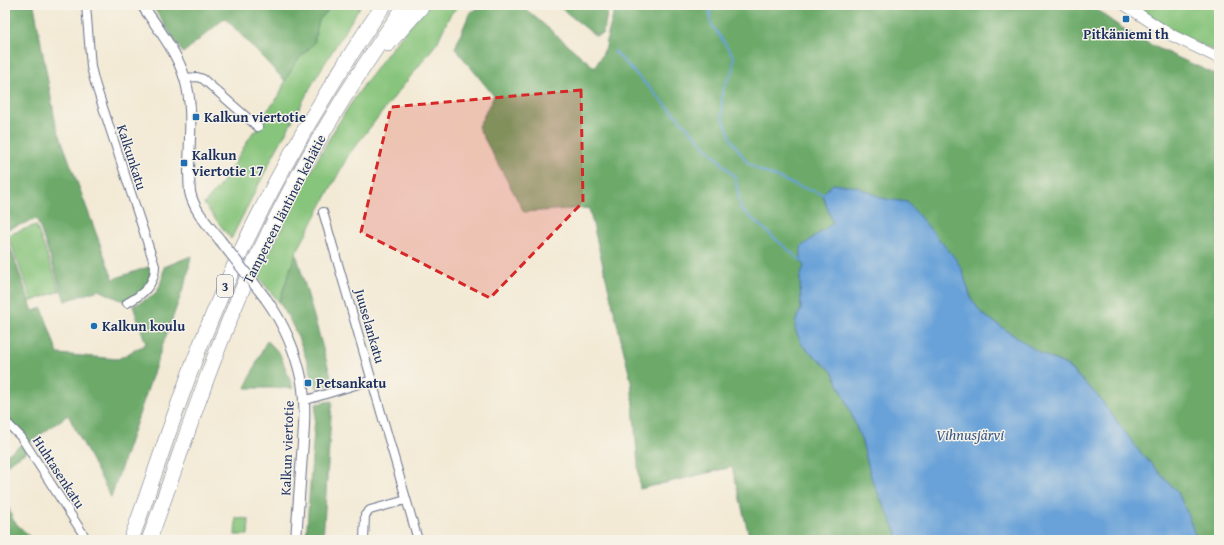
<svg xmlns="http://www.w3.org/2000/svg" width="1224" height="545" viewBox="0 0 1224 545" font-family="'Gentium Book Plus',serif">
	<rect width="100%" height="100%" fill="#f7f3e8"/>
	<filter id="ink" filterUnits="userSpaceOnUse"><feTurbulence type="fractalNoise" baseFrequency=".025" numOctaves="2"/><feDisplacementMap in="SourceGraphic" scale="8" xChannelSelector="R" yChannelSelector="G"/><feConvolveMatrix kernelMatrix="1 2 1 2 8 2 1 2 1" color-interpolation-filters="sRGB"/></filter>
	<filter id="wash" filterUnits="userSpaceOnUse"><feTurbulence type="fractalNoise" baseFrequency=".012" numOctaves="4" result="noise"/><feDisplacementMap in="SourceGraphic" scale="16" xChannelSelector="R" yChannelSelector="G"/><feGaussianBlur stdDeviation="0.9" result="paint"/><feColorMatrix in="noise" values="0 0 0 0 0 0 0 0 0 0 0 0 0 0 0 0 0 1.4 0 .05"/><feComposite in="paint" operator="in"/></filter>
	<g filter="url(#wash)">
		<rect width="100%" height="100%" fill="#f3ead5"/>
		<!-- green -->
		<g fill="#87c47b" stroke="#517a6c">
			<path d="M333,5h28l-46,74 -43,79 -41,81 -27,-35 19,-22 30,-50 4,-1 9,-19 13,-16 6,-15 10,-18 19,-20 5,-23z"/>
			<path d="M427,5h32l-9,10 -13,28 -88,111 -53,99 -17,49 -21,-25c28,-57 55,-115 90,-169 24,-36 51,-70 79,-103z"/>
			<path d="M1132,5h87v48l-33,-15z"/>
			<path d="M36,225l24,66 -28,10 -24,-66z"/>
			<path d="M236,518l13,1 -1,16h-13z"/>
		</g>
		<!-- forest -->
		<g fill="#6daa6b" stroke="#446c64">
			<path d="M5,5h29l22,120 57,154 38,-13 -1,13 -10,14 -15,9 -26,-12 -34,11 -28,-82 -32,11z"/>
			<path d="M156,5h177l-14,15 -5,23 -19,20 -10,18 -60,-63 -42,35 -30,-46z"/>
			<path d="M485,5h28l9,1 73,62 11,-21 2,-13 8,-29h476c36,33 83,51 127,71v464h-22l-10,-27 -9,-20 -39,-42 -41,-55 -31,-31 -26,-11 -60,-41 -10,-15 -9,-28 -55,-68 -22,-3 -28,-12 -35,7 11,29 -29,43 -4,12 1,31 -5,11 6,25 30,26 14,29 16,42 10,38 25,53 -1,7h-146l-18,-73 -92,22 -9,-108 -42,-173 -65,4 -46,-85 16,-31 -39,-48 15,-36z"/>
			<path d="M557,5h52l-6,28 -7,3z"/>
			<path d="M5,233l28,78 9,-3 16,46 60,5 28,-15 -13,-38c24,-12 27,-12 31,-39l27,-11 -4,22 -25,69 -51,150 -43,-82 -39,28 -24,-28z"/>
			<path d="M296,253l37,131 -17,4c-10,-30 -19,-60 -37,-86z"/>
			<path d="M267,340l13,14 13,34h-48z"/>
			<path d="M332,401l-9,139h-17l10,-136z"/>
			<path d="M21,445l5,7 -21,14v-10z"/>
			<path d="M5,498l8,22 20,20h-24l-4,-6z"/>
		</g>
		<!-- water -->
		<path fill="#69a2d8" stroke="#42689b" d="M833,184l24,3 28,12 22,3 48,56 7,12 9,28 10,15 60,41 25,11 32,31 41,55 39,42 9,20 10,27h-301l1,-7 -25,-53 -10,-38 -16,-42 -14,-29 -30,-26 -7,-16 1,-9 5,-11 -1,-31 4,-12 -3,-5v-14l32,-24 -11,-29z"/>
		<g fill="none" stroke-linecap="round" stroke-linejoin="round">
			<!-- stream -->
			<g stroke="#69a2d8" stroke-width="2">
				<path d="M710,5v17l24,35 -1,15 -7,10 -4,10v23l10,26 15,21 12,8 36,15 30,10"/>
				<path d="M614,51l121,126 6,32 60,52"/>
			</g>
		</g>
	</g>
	<g filter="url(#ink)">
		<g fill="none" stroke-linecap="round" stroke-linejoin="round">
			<!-- minor casing -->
			<g stroke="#677088" stroke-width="10">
				<g id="minor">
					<path d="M86,5l5,62 4,16 60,183c0,19 -13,29 -28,37"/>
					<path d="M185,78l12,-1 6,2 55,48"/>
					<path d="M323,212l95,328"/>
					<path d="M303,401l69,-21"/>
					<path d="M5,421l16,16 66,103"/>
					<path d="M364,540l1,-25 5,-5 36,-10"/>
				</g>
			</g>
			<!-- tertiary casing -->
			<g stroke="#677088" stroke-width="12">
				<g id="tertiary">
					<path d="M142,5c16,23 35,47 43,74 11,36 1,76 5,113 4,19 19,34 30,48"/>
					<path d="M266,299c18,25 30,53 36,83 4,24 2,49 0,73 -2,28 -4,57 -6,85"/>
				</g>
			</g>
			<!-- secondary casing -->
			<g stroke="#677088" stroke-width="12">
				<path id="secondary" d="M1125,5l44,29 50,24"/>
			</g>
			<!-- motorway casing -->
			<g stroke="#677088" stroke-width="16">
				<g id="motorway">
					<path d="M388,44l35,-39"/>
					<path d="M131,540c25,-68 46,-137 73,-204 35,-87 78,-171 127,-250 17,-27 34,-55 53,-81"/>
					<path d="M149,540c31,-83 57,-168 93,-250 44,-100 100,-196 164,-285"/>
				</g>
			</g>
			<!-- minor -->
			<use href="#minor" stroke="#fff" stroke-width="8"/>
			<!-- tertiary -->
			<use href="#tertiary" stroke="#fff" stroke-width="10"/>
			<!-- secondary -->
			<use href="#secondary" stroke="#fff" stroke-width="11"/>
			<!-- motorway -->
			<use href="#motorway" stroke="#fff" stroke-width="15"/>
			<!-- tertiary-bridge casing -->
			<g stroke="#677088" stroke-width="12" stroke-linecap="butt">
				<path id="tertiary-bridge" d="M220,240l46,59"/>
			</g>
			<!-- tertiary-bridge -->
			<use href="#tertiary-bridge" stroke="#fff" stroke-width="10"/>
		</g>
	</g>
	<!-- marked area -->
	<path fill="#d62828" fill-opacity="0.2" stroke="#d62828" stroke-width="3" stroke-dasharray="8 5" stroke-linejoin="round" d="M581,90l2,112 -93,96 -129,-66 30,-125z"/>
	<!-- markers -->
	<g fill="#1f6fb2" stroke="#f7f3e8" stroke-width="1.5">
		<rect x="1122" y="15" width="8" height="8" rx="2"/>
		<rect x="192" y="113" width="8" height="8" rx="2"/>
		<rect x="180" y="159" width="8" height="8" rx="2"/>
		<circle cx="94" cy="326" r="4"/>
		<rect x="304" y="379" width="8" height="8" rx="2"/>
	</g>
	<g text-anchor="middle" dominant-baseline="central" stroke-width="3" stroke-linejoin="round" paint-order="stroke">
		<!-- shield labels -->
		<rect fill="#f7f3e8" stroke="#5d6a87" stroke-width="1" x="217" y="275" width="16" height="22" rx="3"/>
		<g font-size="13" font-weight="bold" fill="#1b2f5e">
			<text x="225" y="286">3</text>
		</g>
		<!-- poi labels -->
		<g font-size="14" font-weight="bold" fill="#1b2f5e" stroke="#f7f3e8" text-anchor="start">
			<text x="1126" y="34" text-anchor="middle">Pitkäniemi th</text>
			<text x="204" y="117">Kalkun viertotie</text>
			<text x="192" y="155">Kalkun<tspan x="192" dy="16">viertotie 17</tspan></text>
			<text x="102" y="326">Kalkun koulu</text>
			<text x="316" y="383">Petsankatu</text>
		</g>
		<!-- street labels -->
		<g font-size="14" fill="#1b2f5e" stroke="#f7f3e8">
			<text transform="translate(132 157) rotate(72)">Kalkunkatu</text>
			<text transform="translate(284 209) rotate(-63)">Tampereen läntinen kehätie</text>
			<text transform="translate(370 326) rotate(74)">Juuselankatu</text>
			<text transform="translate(287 448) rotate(-88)">Kalkun viertotie</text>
			<text transform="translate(59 472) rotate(57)">Huhtasenkatu</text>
		</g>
		<!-- water labels -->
		<g font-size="15" font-style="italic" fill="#365789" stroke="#f7f3e8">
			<text x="970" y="434">Vihnusjärvi</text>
		</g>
	</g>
	<!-- margin -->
	<rect width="1224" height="545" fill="none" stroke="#f7f3e8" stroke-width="20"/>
</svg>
